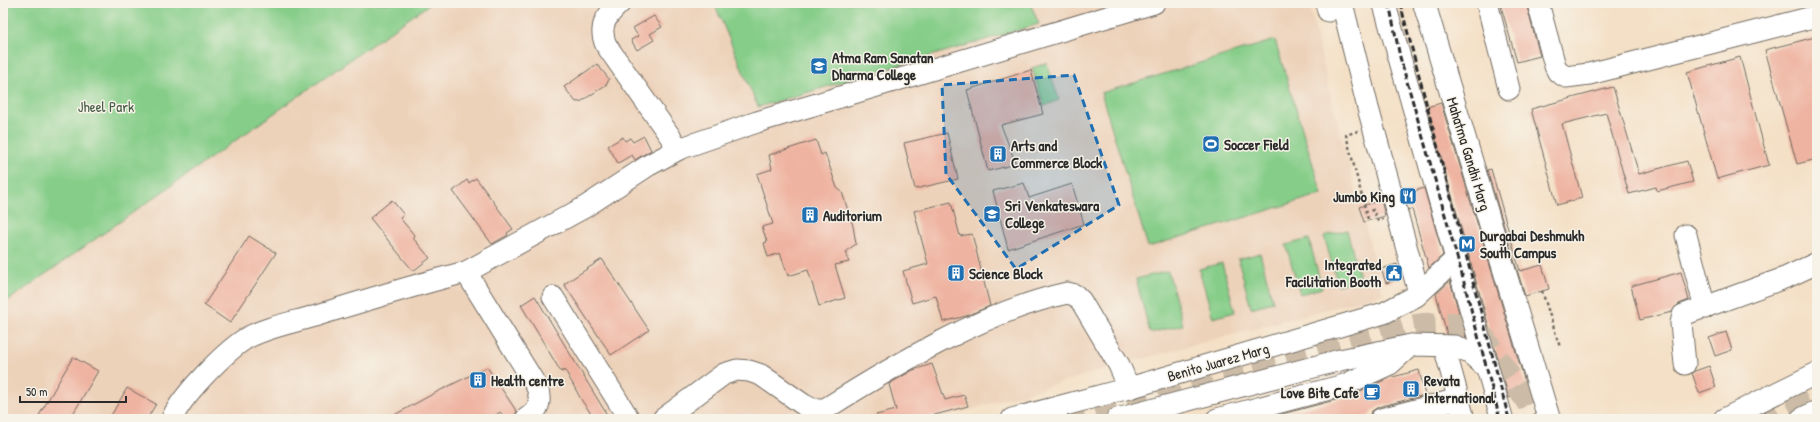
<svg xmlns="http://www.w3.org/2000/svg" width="1820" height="422" viewBox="0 0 1820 422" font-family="'Patrick Hand',sans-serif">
<rect width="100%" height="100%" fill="#f7f3e8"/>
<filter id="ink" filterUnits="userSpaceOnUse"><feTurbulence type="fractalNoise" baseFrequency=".025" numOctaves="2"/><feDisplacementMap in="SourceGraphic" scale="8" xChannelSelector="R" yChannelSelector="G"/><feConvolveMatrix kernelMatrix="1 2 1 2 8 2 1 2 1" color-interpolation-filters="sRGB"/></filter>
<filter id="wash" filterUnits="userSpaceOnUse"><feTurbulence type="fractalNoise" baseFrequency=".012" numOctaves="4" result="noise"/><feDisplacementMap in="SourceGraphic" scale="16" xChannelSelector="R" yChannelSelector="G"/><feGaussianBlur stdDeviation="0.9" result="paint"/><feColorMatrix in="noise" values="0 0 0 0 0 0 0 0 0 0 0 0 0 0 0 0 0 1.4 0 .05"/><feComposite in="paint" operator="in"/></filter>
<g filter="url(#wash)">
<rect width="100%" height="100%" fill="#f4e0c6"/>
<polygon fill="#edd2ba" points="431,3 1309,3 1328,85 1383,294 1119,365 939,419 3,419 3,304"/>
<g fill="#85cd88" stroke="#587c5a">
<polygon points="3,3 431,3 3,304"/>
<polygon points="714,3 1030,3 1039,24 758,107"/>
<polygon points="1275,40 1322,194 1148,247 1101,93"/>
<polygon points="1047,63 1059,100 1044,106 1032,68"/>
<polygon points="1347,230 1360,279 1338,285 1324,236"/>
<polygon points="1309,239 1322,288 1300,294 1286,245"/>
<polygon points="1260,253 1273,302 1251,308 1238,259"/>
<polygon points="1222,263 1235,312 1213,318 1199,269"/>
<polygon points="1168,271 1183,325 1150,333 1136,279"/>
</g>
<g id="blocks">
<g fill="#efb4a1">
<polygon points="1500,3 1526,3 1540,56 1517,62"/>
<polygon points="654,16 662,27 650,34 654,40 637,50 631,40 638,36 633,28"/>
<polygon points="1815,37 1817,43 1817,159 1797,164 1765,50"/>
<polygon points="1740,57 1769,165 1717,179 1687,72"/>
<polygon points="597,64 609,79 607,84 582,101 576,102 564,87"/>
<polygon points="1031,70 1043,114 1001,125 1016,164 988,171 967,90"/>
<polygon points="1613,87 1639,174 1687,161 1693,182 1657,191 1656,187 1629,194 1606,113 1562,124 1582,198 1557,205 1531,109"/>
<polygon points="1441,103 1528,392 1509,398 1427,107"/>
<polygon points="947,133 958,179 915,189 904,143"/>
<polygon points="644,136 651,150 635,160 632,155 618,163 608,146 623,137 625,141 630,138 633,142"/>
<polygon points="816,140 821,155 825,153 837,188 842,192 853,226 856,244 846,251 849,262 835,265 845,298 819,306 808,270 788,276 780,253 768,257 764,243 767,242 762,227 773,224 757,174 772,169 769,155"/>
<polygon points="1491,169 1520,271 1542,265 1549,289 1525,296 1487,170"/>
<polygon points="476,178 513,229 507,233 508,235 492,244 453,191 467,180 469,183"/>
<polygon points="1024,183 1029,198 1072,184 1084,224 1008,249 993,191"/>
<polygon points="1424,188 1443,255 1429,268 1412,209 1408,210 1404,194"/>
<polygon points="392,200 404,215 400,218 415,236 413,238 430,258 413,271 370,218"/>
<polygon points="1381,200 1385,216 1364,222 1359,207"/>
<polygon points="951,202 960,236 972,234 990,306 966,316 943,322 936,296 912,303 903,271 928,264 914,211"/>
<polygon points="249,236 276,253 230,323 204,305"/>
<polygon points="602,259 649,330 611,355 564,284"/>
<polygon points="1397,264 1401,278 1386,283 1381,269"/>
<polygon points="1681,272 1689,300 1679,304 1672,312 1640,320 1631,286"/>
<polygon points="1450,281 1466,338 1456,334 1447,334 1436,294"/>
<polygon points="535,296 606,413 597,419 595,419 582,401 565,370 561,372 521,305"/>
<polygon points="1726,332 1732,350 1715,356 1709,338"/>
<polygon points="73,357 98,371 70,419 37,419"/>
<polygon points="932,364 945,400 964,395 968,406 920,419 876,419 876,415 896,410 889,384 913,370"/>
<polygon points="1709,366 1716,387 1699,393 1692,373 1695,371"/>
<polygon points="487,367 517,412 512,419 506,419 500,412 490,419 387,419 433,394"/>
<polygon points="1419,370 1425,395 1378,407 1372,411 1369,416 1358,419 1263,419 1347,397 1389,378"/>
<polygon points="127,388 156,404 147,419 109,419"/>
</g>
</g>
</g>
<g filter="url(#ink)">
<use href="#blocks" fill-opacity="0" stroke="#716a61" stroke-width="1"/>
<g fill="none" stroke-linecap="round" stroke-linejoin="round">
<g stroke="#ccbca7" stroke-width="22" stroke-dasharray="22 11" stroke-linecap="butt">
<polyline points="1063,419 1273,364 1404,327 1422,324 1455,323 1484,337 1538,419"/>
<polyline points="1757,419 1817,389"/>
</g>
<defs>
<g id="minor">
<path d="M620,3c-14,13 -22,23 -14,42l73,104"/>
<polyline points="1326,3 1328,11"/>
<polyline points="1342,3 1368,108 1419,293"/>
<polyline points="1487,3 1509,89"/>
<polyline points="1538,3 1555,66 1558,72 1566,77 1589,74 1817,16"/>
<polyline points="1686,235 1705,308"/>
<polyline points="553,297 629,419"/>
<polyline points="1444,346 1464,419"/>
<polyline points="1685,364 1681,323 1683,315 1787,277 1817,263"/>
<path d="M172,419c9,-23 52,-66 73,-80 19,-11 45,-16 66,-22 52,-16 103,-32 155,-45"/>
<path d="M526,419c13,-9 16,-17 11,-32l-71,-115 119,-65 64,-42 30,-16 78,-27 397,-119"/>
<path d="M663,419l61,-45 13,-4 12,1 12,4 43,30 8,4h13c70,-44 160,-98 242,-116l8,2 6,6 38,64 10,23"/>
<polyline points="1012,419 1129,388 1384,313 1416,296 1457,258"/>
<polyline points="1117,419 1340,360 1411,345 1455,346 1471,354 1487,368"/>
<polyline points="1217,419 1344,385 1390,364 1411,345"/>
<polyline points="1381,419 1459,399"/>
<polyline points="1724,419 1817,373"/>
<polyline points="1801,419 1817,411"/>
</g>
<g id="major">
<polyline points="1384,3 1502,419"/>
<polyline points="1424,3 1549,419"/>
</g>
</defs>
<use href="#minor" stroke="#716a61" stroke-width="23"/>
<use href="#major" stroke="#716a61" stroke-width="24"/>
<g stroke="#716a61" stroke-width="2.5" stroke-dasharray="3 3" stroke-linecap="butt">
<polyline points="1358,131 1346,135 1366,212"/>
<polyline points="1368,219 1366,212 1373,210 1378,221 1383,219"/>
<polyline points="1542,291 1560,347"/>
</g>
<use href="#minor" stroke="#fff" stroke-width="21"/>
<use href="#major" stroke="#fff" stroke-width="22"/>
<g stroke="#2b2b2b" stroke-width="3" stroke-dasharray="6 3" stroke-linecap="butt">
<polyline points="1389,3 1400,57 1461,271 1500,419"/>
<polyline points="1400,3 1509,419"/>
</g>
</g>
</g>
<path fill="#1f6fb2" fill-opacity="0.2" stroke="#1f6fb2" stroke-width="3" stroke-dasharray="8 5" stroke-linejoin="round" d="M1074,75l45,130 -103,64 -70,-95 -4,-89z"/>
<defs>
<symbol id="university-square" viewBox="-11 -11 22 22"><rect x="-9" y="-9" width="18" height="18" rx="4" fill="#1f6fb2" stroke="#f7f3e8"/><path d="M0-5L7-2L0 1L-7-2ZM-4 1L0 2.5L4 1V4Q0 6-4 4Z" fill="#fff"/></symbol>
<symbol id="stadium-square" viewBox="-11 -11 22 22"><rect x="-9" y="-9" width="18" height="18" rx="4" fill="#1f6fb2" stroke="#f7f3e8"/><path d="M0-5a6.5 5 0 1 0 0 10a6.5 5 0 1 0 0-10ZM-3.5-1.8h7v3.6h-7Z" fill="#fff"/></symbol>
<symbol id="building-square" viewBox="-11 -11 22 22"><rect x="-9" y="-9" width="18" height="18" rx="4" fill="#1f6fb2" stroke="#f7f3e8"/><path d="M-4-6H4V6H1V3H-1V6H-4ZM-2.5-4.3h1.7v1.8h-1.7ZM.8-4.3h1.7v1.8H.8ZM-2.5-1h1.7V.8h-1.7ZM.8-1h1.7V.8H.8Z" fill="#fff"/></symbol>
<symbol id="restaurant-square" viewBox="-11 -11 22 22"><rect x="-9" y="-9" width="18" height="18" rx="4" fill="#1f6fb2" stroke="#f7f3e8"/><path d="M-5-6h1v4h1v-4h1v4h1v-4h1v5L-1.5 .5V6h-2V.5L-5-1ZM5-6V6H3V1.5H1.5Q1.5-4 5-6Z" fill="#fff"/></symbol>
<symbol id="metro-square" viewBox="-11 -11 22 22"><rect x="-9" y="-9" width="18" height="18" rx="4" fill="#1f6fb2" stroke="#f7f3e8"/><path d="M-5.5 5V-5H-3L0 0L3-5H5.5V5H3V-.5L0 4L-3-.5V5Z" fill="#fff"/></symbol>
<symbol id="civic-square" viewBox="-11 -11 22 22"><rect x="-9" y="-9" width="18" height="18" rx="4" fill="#1f6fb2" stroke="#f7f3e8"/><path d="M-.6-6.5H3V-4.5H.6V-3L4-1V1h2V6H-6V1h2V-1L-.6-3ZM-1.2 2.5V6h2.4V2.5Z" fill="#fff"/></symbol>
<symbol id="cafe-square" viewBox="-11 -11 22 22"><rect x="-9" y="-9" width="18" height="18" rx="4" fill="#1f6fb2" stroke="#f7f3e8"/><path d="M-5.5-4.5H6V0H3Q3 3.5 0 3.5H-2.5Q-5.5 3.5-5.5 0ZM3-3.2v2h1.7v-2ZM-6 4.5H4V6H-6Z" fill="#fff"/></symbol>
</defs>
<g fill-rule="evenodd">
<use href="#university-square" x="809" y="56" width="20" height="20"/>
<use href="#stadium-square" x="1201" y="134" width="20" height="20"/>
<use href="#building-square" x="988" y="144" width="20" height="20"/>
<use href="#restaurant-square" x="1398" y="186" width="20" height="20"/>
<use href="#university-square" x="982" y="204" width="20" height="20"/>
<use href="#building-square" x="800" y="205" width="20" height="20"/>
<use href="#metro-square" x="1457" y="234" width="20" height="20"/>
<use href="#building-square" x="946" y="263" width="20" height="20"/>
<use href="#civic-square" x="1384" y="263" width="20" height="20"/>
<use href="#building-square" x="468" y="370" width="20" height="20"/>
<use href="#building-square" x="1401" y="379" width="20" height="20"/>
<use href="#cafe-square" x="1362" y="382" width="20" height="20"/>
</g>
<g text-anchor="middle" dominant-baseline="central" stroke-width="3" stroke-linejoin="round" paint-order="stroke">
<g font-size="15" font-weight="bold" fill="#2b2b2b" stroke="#f7f3e8" text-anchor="start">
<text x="832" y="57">Atma Ram Sanatan<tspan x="832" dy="17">Dharma College</tspan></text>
<text x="1224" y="144">Soccer Field</text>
<text x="1011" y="145">Arts and<tspan x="1011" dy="17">Commerce Block</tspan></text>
<text x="1395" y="196" text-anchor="end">Jumbo King</text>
<text x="1005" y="205">Sri Venkateswara<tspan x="1005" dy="17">College</tspan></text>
<text x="823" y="215">Auditorium</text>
<text x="1480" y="235">Durgabai Deshmukh<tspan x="1480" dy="17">South Campus</tspan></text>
<text x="1381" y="264" text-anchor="end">Integrated<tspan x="1381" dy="17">Facilitation Booth</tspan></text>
<text x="969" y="273">Science Block</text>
<text x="491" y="380">Health centre</text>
<text x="1424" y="380">Revata<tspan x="1424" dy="17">International</tspan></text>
<text x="1359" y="392" text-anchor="end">Love Bite Cafe</text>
</g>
<g font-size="15" fill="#465c47" stroke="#f7f3e8">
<text x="106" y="106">Jheel Park</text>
</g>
<g font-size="15" fill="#2b2b2b" stroke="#f7f3e8">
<text transform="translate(1469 154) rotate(73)">Mahatma Gandhi Marg</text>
<text transform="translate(1218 362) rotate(-16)">Benito Juarez Marg</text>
</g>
</g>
<rect width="1820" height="422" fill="none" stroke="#f7f3e8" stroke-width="16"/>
<path d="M20 396v6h106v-6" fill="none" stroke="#2b2b2b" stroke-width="2"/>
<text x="26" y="396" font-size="12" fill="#2b2b2b" stroke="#f7f3e8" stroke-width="3" paint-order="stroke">50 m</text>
</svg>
